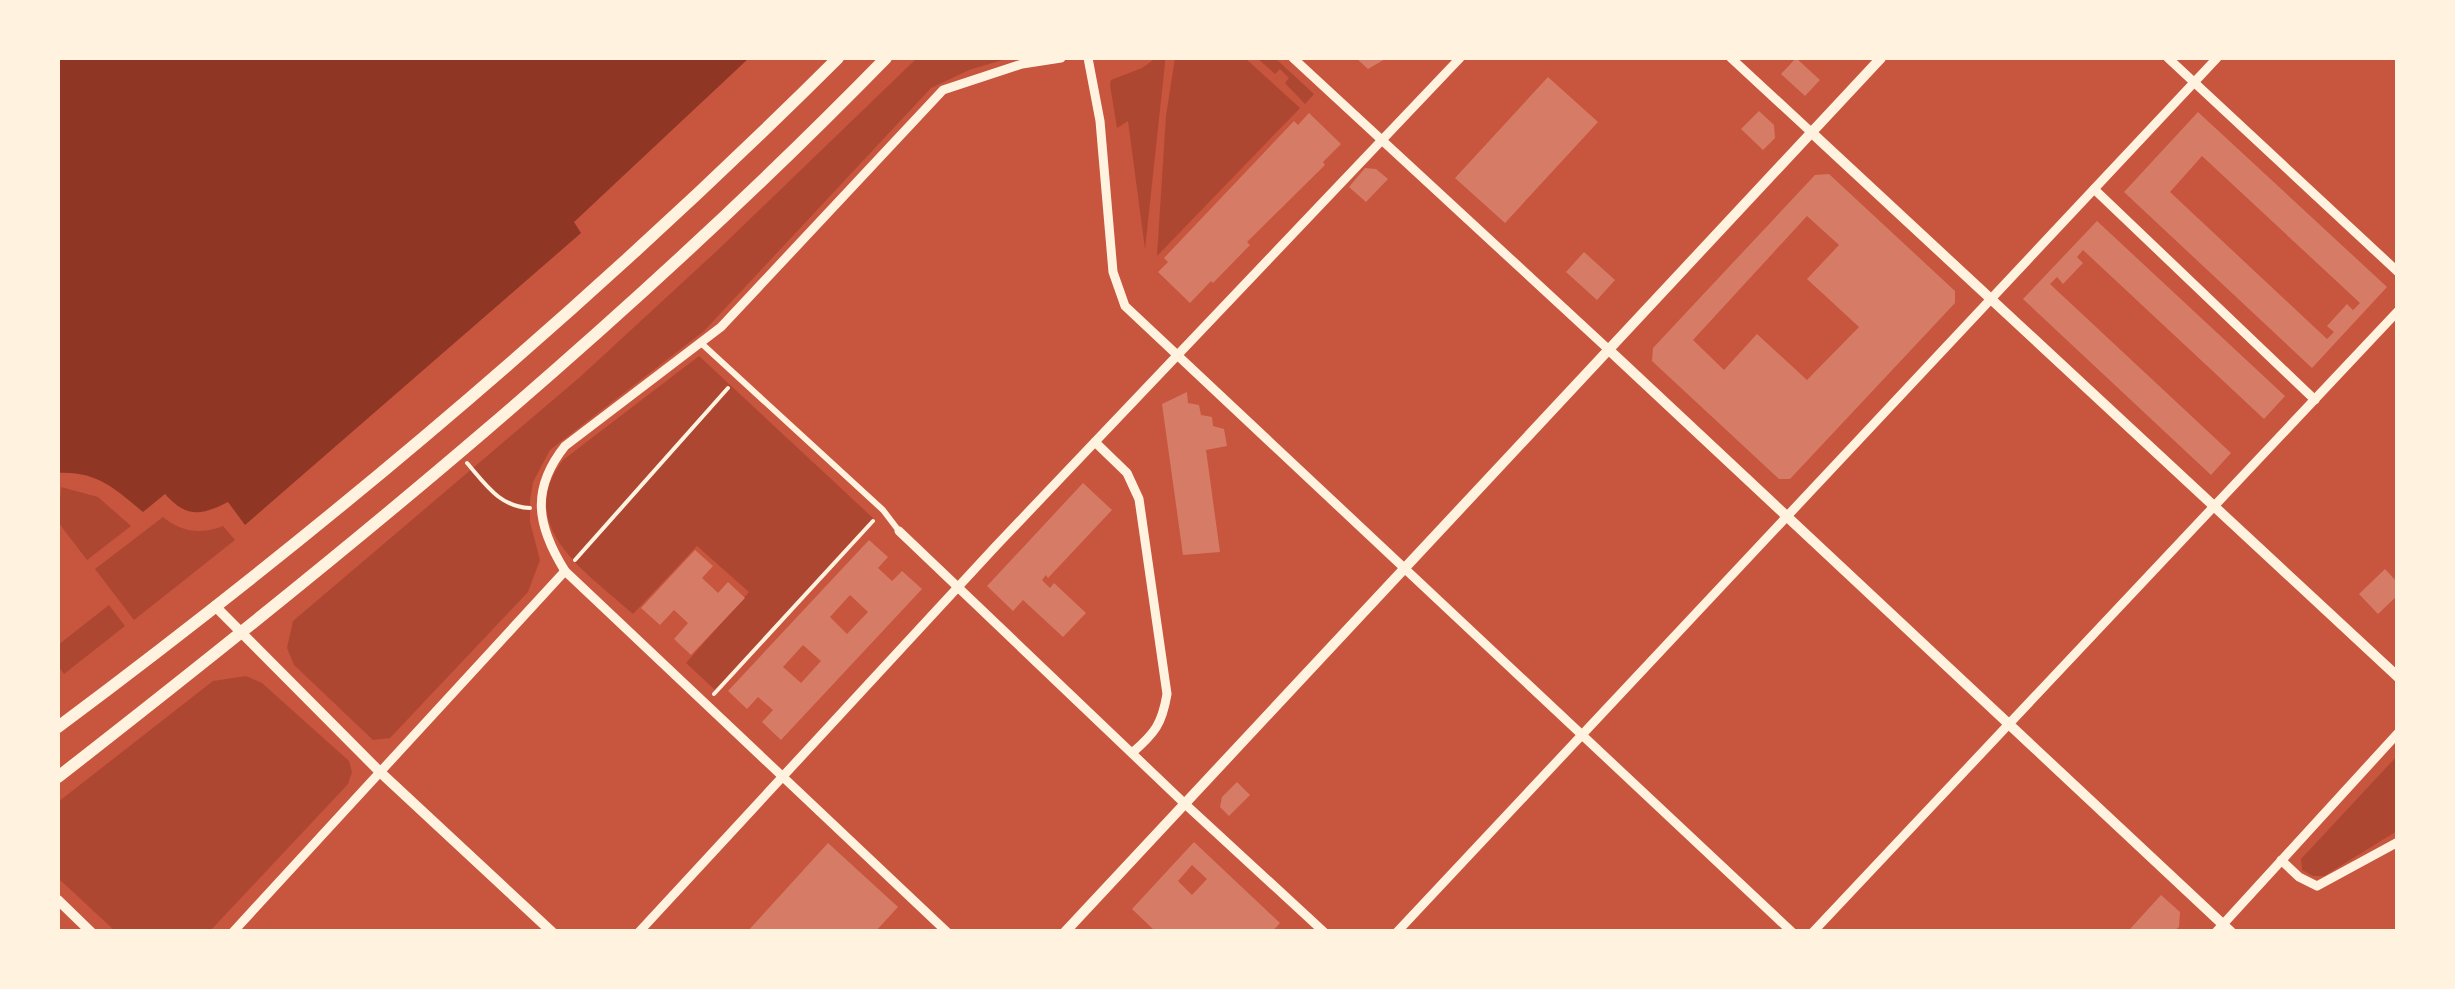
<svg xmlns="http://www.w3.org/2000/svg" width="2455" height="989" viewBox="0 0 2455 989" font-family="'Alegreya Sans',sans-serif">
<rect width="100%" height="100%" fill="#c8553d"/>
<g fill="#ae4732">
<polygon points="917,58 1009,58 969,70 931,88 704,331 550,450 533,482 530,500 530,522 540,560 528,592 390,738 373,740 294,665 287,648 293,621 580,377 721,247"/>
<polygon points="1156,58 1165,58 1165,63 1145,249 1128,121 1117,128 1110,85 1111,80 1142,68"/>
<polygon points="1175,58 1245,58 1300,108 1157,256 1166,116"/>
<polygon points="1257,58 1275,58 1314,94 1305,104 1285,83 1289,78 1280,69 1275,74"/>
<path d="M699,356l174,162 -158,172 -29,-27 63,-71 -52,-46 -64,68c-44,-40 -121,-87 -70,-154z"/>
<polygon points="61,487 98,497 131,526 87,560 58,522"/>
<path d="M163,517c18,15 38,18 60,9l12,14 -101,80 -39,-51z"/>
<polygon points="109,605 125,626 64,674 58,666 58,645"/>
<polygon points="246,676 262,683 349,761 352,772 348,784 210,931 115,931 58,878 58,802 213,681"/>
<polygon points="2397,756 2397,831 2324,876 2313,876 2302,870 2301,859"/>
</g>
<path fill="#8f3625" d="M58,58h691l-175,164 7,11 -336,292 -17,-23c-28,14 -41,16 -63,-8l-22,18c-28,-23 -46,-41 -85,-39z"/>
<g fill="#d67c66" fill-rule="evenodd">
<polygon points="1356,58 1387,58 1368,69"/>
<polygon points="1796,58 1820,80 1805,96 1781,74"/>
<polygon points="1548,77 1598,122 1505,223 1455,178"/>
<polygon points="1759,111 1774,125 1775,138 1763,150 1741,129"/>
<path d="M2198,112l189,175 -75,81 -188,-176zM2202,156l158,147 -7,7 -6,-6 -20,22 7,6 -7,7 -157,-147z"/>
<polygon points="1309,113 1341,144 1323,162 1325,165 1247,242 1250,245 1213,283 1211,281 1190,303 1158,272 1168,262 1164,258 1294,121 1298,125"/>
<polygon points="1365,168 1376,169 1388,179 1366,202 1349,187"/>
<path d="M1829,174l126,117v12l-165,176h-11l-127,-118 1,-13 162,-173zM1807,216l32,29 -32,34 52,48 -52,53 -50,-46 -33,36 -31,-30z"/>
<polygon points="2097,221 2285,396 2264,419 2083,250 2077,257 2083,263 2063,284 2057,277 2050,284 2231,453 2211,475 2023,299"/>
<polygon points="1584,252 1615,280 1597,300 1566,272"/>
<polygon points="1187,392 1188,403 1199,405 1201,415 1212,417 1213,426 1224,429 1227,446 1206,450 1220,552 1183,555 1162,404"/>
<polygon points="1083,483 1112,510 1048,578 1046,575 1042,580 1050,588 1054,583 1086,613 1063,637 1023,600 1013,611 987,586"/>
<path d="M869,540l19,17 -10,11 14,13 10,-10 20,18 -141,151 -19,-18 11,-12 -15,-13 -11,12 -19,-18zM850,595l18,17 -21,22 -17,-17zM803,645l18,16 -20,22 -18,-16z"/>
<polygon points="695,550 713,566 702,578 718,593 728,582 745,598 691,655 674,639 688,623 674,610 660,625 641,608"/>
<polygon points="2385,569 2398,583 2398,595 2378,614 2359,594"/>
<polygon points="1237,782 1250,795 1229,816 1220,807 1222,797"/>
<path d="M1194,842l86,81 -8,9h-116l-24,-23zM1192,865l15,14 -15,16 -14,-14z"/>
<polygon points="828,843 898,907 875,932 747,932"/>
<polygon points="2161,895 2180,912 2179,927 2173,932 2133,932 2130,929"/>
</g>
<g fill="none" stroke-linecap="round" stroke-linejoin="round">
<g stroke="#fff3e0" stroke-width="4">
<path d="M467,463c19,22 33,44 63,45"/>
<polyline points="575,560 728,388"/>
<polyline points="58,688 58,689"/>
<polyline points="714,694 873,521"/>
</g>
<polyline stroke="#fff3e0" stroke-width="6" points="701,343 883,510 899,531"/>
<g stroke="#fff3e0" stroke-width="9">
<polyline points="1088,58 1100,121 1113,272 1125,306 1792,932"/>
<polyline points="1293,58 1608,349"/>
<polyline points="1731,58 1811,132"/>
<polyline points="2168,58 2398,272"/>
<polyline points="2094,189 2315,400"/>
<path d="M1095,442l32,31 12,26 28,195c-5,30 -12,39 -35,59"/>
<polyline points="899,531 1184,803 1324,932"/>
<polyline points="2281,860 2299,877 2317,886 2398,842"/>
<polyline points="233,932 565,571"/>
<polyline points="639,932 995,547 1460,58"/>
<path d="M947,932l-382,-361c-28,-45 -35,-81 0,-125l156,-119 222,-237 79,-26 39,-6"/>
<polyline points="1397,932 2217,58"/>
<polyline points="1813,932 2398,311"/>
<polyline points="2216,932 2398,733"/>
</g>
<g stroke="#fff3e0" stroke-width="10">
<polyline points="1811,132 2398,677"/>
<polyline points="1608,349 2231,932"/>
<polyline points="215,606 380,772 552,932"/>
<polyline points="58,900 91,932"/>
<polyline points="1065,932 1881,58"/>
</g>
<g stroke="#fff3e0" stroke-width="12">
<path d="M58,727c275,-205 537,-427 780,-669"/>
<path d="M58,777c289,-225 572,-457 828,-719"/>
</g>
</g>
<rect width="2455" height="989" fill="none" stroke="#fff3e0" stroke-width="120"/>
</svg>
